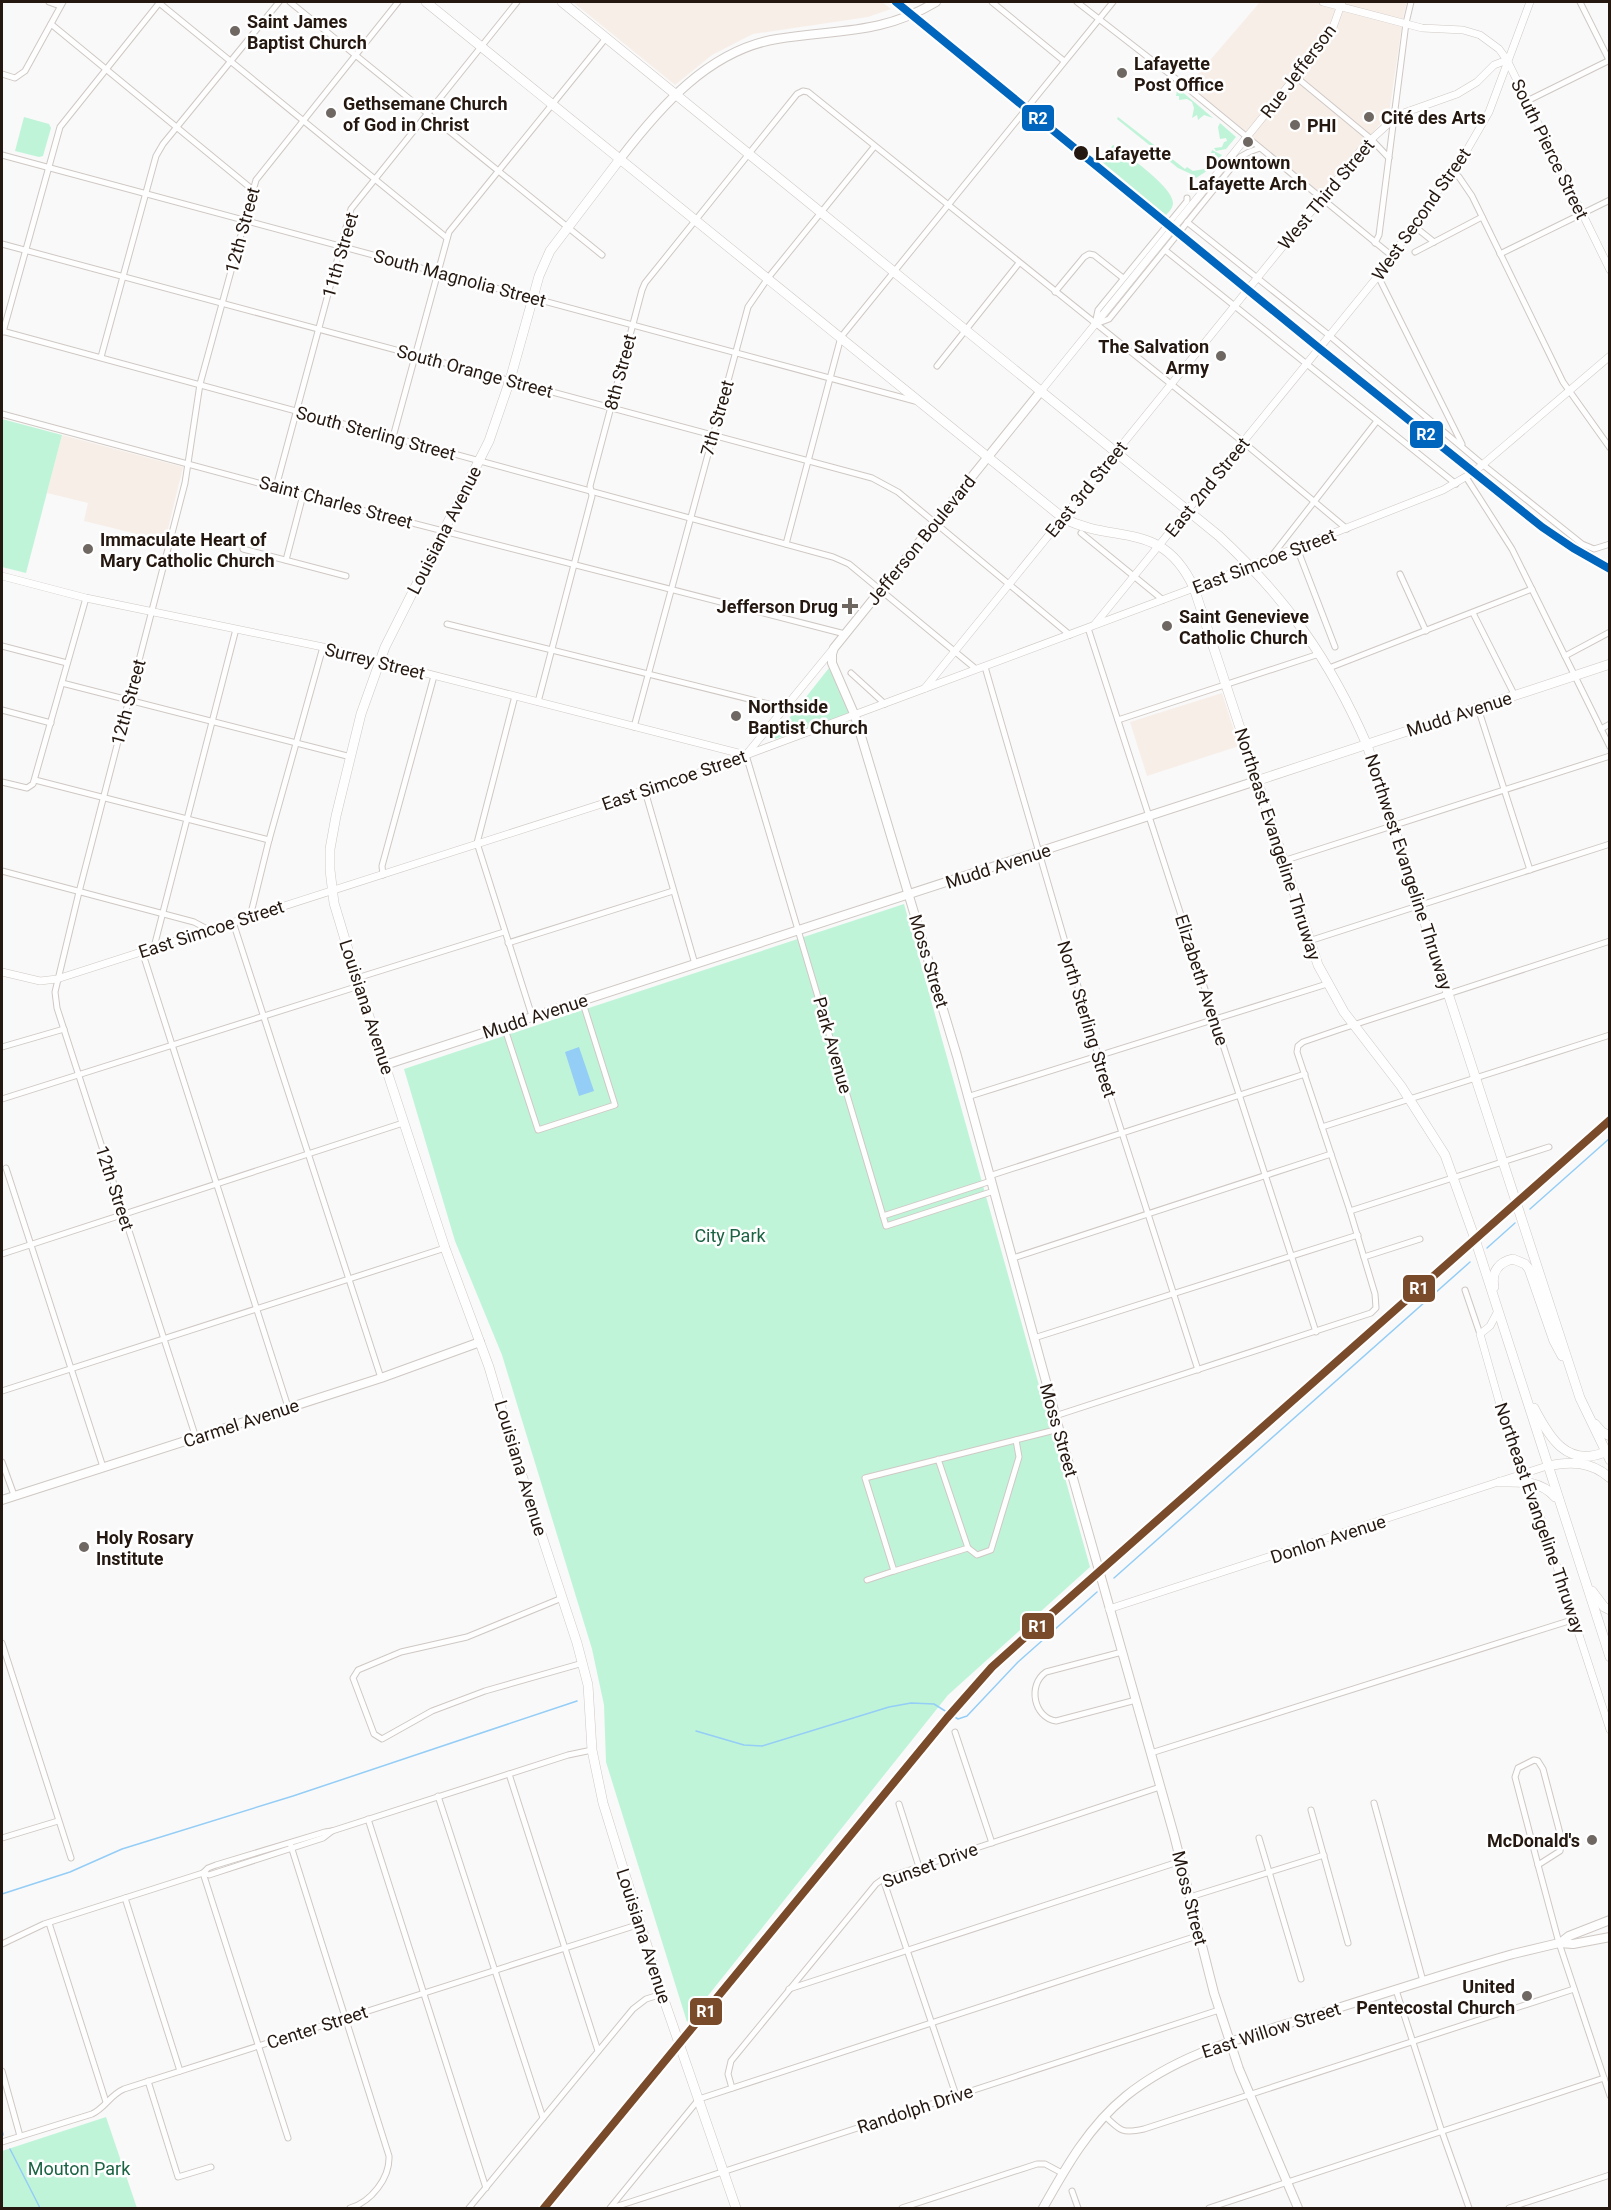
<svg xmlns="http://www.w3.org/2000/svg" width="1611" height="2210" viewBox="0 0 1611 2210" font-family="Roboto,sans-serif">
<rect width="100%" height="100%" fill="#f9f9f9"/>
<g fill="#f7eee8">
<polygon points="573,2 882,2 891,9 868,17 753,34 712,55 675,85"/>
<polygon points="1260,2 1407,2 1403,18 1389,114 1320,192 1187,87"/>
<polygon points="62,435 183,467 165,541 84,521 88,503 47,493"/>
<polygon points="1222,693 1239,746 1147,776 1130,722"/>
</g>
<g fill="#c0f4d9">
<polygon points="1177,90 1180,90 1213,118 1204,115 1198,120 1197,115 1192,118 1194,108 1192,102 1187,99 1179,100 1179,96 1176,96"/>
<polygon points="24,117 49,124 51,128 43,156 39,157 15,151"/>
<polygon points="1118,117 1185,169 1187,167 1193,171 1204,169 1210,158 1215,155 1215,153 1211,153 1212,150 1222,155 1210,169 1196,178 1191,174 1178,168 1117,119"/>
<polygon points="1220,123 1236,137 1226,149 1216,151 1214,148 1222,147 1224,142 1227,141 1226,138 1220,139 1218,127"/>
<path d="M1113,145c14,10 60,42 60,58 0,5 -4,9 -7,12l-65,-54z"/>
<polygon points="2,419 62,435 26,573 2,567"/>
<polygon points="829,668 851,714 772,740"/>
<polygon points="904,904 1090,1567 948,1695 687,2022 606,1762 604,1705 592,1649 502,1355 455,1241 404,1069"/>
<polygon points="106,2117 137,2208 2,2208 2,2151"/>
</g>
<polygon fill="#94cdf6" points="579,1047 594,1091 579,1096 565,1052"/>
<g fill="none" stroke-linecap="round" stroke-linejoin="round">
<g stroke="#94cdf6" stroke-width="1.5">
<polyline points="1530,1209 1610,1138"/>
<polyline points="1487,1248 1515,1223"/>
<polyline points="1114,1578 1470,1262"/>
<polyline points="696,1731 744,1745 762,1746 889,1707 911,1703 934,1704 958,1719 967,1716 1018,1662 1097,1592"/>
<polyline points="2,1894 70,1872 122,1849 293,1796 577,1701"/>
<polyline points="2,2130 3,2135"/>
<polyline points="10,2149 40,2208"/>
</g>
<defs>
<g id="minor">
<polyline points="49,2 60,6"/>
<polyline points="158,2 447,238"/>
<polyline points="290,2 602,255"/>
<polyline points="992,2 1064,61"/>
<polyline points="1077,2 1180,82 1392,256"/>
<polyline points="1580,2 1610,62"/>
<polyline points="51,24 253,190"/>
<polyline points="2,74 15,78 25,71 63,2"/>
<polyline points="1296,77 1371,139 1389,158"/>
<polyline points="1527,101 1610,60"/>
<polyline points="2,155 915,401"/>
<polyline points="1452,171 1459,177 1472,196 1563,382 1610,448"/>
<polyline points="1187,222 1330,336 1482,464 1582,544 1594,549 1610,544"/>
<polyline points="1414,226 1434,242"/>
<polyline points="1375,243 1379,235 1406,23 1411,2"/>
<polyline points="2,244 872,478 898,492 1070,635"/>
<polyline points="1165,250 1456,484"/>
<polyline points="1415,252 1482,217"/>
<polyline points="1500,254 1610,200"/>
<polyline points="1378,276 1462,444"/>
<polyline points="1055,292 1084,257 1089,254 1094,255 1123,278"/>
<polyline points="1095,324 1098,310 1187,201 1187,198"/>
<polyline points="1096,324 1109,319 1240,157 1249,152 1260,148"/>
<polyline points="2,331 833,557 849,564 976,669"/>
<polyline points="3,332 60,127 160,2"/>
<polyline points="101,357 156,156 163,144 279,2"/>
<polyline points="937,366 1019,263"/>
<polyline points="2,414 303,495 845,634"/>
<polyline points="393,437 449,232 606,38"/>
<polyline points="1466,477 1512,549 1610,747"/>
<polyline points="276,487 351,209 517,2"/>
<polyline points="1081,533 1163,600"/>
<polyline points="786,544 841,337 1113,2"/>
<polyline points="1297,548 1335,647"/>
<polyline points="243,549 346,576"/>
<polyline points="1271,557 1377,421"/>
<polyline points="286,560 303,495"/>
<polyline points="1400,574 1426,631"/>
<polyline points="1473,613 1515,696"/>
<polyline points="447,624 785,708"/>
<polyline points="1088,628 1316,1332"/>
<polyline points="2,646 67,663"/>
<polyline points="1565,656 1610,632"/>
<polyline points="985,667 1107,1086 1198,1370"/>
<polyline points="1329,668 1532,589"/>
<polyline points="851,673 885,704"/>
<polyline points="62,683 351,757"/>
<polyline points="515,696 477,843 532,1016"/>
<polyline points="538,702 592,496 590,486 642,290 645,283 797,94 803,91 808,92 1243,442 1347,529"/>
<polyline points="1478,708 1530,870"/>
<polyline points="2,710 51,723"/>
<polyline points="1118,720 1319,654"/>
<polyline points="634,727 748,307 768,278 874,147"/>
<polyline points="1601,729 1610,724"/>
<polyline points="746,755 886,1226 994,1191"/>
<polyline points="35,780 269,840"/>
<polyline points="2,782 27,788 33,784 86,598"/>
<polyline points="645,791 695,964"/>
<polyline points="1283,861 1610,756"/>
<polyline points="2,871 194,922 209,930"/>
<polyline points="383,875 382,866 434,676"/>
<polyline points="250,917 269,840 323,647"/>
<polyline points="233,922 381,1378"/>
<polyline points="1309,941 1610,844"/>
<polyline points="508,943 673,891"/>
<polyline points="154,947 236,629"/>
<polyline points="142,951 288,1407"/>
<polyline points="357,978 504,932"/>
<polyline points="504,1026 538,1130 615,1105 582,1000"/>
<polyline points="2,1047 64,1029"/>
<polyline points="967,1097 1327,984"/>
<polyline points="2,1099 359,986"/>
<polyline points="1322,1127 1610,1035"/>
<polyline points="6,1168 103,1467"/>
<polyline points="989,1176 1305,1074"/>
<polyline points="1350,1211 1549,1147"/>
<polyline points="883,1216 991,1181"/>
<polyline points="2,1254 403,1123"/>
<polyline points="1364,1257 1420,1239"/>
<polyline points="1013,1258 1331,1154"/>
<polyline points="1465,1290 1480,1334"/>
<polyline points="1034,1338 1358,1235"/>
<polyline points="2,1391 445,1248"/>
<polyline points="1055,1416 1371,1313 1376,1308 1375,1294 1350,1211 1297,1052 1298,1046 1303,1042 1341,1029 1610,941"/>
<polyline points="196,1438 57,1008 55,992 79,892 185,483 200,384 256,180 398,2"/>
<polyline points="938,1459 968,1548 894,1571 865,1478 1059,1429"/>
<polyline points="2,1462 14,1495"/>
<polyline points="968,1548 977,1555 991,1550 1019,1457 1016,1440"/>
<polyline points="867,1580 894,1571"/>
<polyline points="562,1598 467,1637 401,1652 358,1670 353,1678 374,1734 382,1739 432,1711 485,1691 583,1663"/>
<polyline points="2,1643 71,1858"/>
<path d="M1122,1652l-76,20c-19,13 -12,46 10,49l80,-21"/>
<polyline points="955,1732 992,1843"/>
<polyline points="1151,1753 1575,1619"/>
<polygon points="1534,1760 1538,1761 1543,1769 1562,1841 1560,1851 1538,1865 1515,1777 1518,1768"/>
<polyline points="509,1774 598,2051"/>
<polyline points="438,1796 543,2118"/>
<polyline points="1374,1803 1423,1981"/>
<polyline points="899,1804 919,1867"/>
<polyline points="1311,1810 1348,1943"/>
<polyline points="368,1819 486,2188"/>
<polyline points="2,1838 58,1821"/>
<polyline points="1259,1838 1301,1979"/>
<path d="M290,1843l99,313c1,22 -18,46 -39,52"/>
<polyline points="1538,1865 1559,1943 1610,2096"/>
<polyline points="203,1873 288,2138"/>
<polyline points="203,1873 209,1875 323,1838 332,1831"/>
<polyline points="883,1879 956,2095"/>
<polyline points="1190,1897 1324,1855"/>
<polyline points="125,1898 180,2071"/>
<polyline points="49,1923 106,2102"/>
<polyline points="2,1944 44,1924 203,1873 208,1868 216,1865 325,1832 332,1831 568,1755 592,1750"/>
<polyline points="789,1989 1181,1861"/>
<polyline points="1396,1990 1442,2132 1469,2208"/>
<polyline points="2,2071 20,2136"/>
<polyline points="148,2081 178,2177 211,2167"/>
<polyline points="732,2088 728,2074 731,2061 876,1884 883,1879 1160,1787"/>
<path d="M1105,2116c15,15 18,18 39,13l430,-140"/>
<path d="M2,2142l90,-28c13,-6 18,-19 32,-25l516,-165"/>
<polyline points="1072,2191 1078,2208"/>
<polyline points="469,2208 633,2009 646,1999 662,1994"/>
<polyline points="610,2208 699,2099 1200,1935"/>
<polyline points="612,2208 1219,2010"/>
<polyline points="902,2208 1037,2164 1045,2164 1062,2173"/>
<polyline points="1209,2208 1604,2078"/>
<polyline points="1509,2208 1610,2175"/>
</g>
<g id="tertiary">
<polyline points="1323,2 1422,28 1463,30 1480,35 1499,49 1507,60 1610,270"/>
<polyline points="1041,391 1331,33 1342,2"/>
<polyline points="2,576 86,598 323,647 746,755 833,649"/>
<polyline points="1095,624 1378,276 1467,150 1489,112 1530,2"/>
<polyline points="925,688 1365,145 1398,115 1457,94 1477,82 1494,65 1507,60"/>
<polyline points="2,972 40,981 57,979 698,773 1194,588 1443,490 1474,472 1610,356"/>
<polyline points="1498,1311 1490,1326 1480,1334 1502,1412 1543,1524 1610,1730"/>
<polyline points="1109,1609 1547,1466"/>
</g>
<g id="secondary">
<path d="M620,159c40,-52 89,-109 157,-120 60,-10 104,-4 159,-37"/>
<polyline points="1041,391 834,648 832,654 832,663 855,716 957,1056 1059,1429 1174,1835 1214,1993 1239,2069 1298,2208"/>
<polyline points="385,1065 1256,781"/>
<polyline points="2,1500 381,1378 480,1342"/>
<polyline points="1560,1943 1569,1936 1610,1920"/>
<path d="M1043,2208c23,-41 46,-82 83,-112 57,-46 128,-61 196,-83 64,-20 127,-41 191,-59l46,-11 14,1 37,-7"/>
</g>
<g id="primary">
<polyline points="620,159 550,251 539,276 510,380 489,441 385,647 361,714 336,816 330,849 330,870 334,903 359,986 445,1248 489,1367 511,1442 577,1643 588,1685 592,1750 603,1803 662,1994 736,2208"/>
<polyline points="1256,781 1610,664"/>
</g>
<g id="trunk">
<path d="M426,2l637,516c52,27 99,1 131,70l124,377 26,47 57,74 44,69 30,84 135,418"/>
<path d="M562,2l657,534c68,63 111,124 148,209l213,653 30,62"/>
<path d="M1494,1287c-3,-15 5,-25 19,-28l12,5 4,5 25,72 8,15"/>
<path d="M1534,1408c15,29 33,60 71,44"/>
<polyline points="1595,1424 1602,1432 1610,1436"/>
<path d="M1547,1466c23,-5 44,-5 63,12"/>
<path d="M1500,1482c21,0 40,-2 55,15"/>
<polyline points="1592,1591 1604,1607 1610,1610"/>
</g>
</defs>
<use href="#minor" stroke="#cfc8c4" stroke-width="7"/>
<use href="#tertiary" stroke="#cfc8c4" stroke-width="8"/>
<use href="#secondary" stroke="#cfc8c4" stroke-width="10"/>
<use href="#primary" stroke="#cfc8c4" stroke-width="10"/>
<use href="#trunk" stroke="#cfc8c4" stroke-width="10"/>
<use href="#minor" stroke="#fefefe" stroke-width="5"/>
<use href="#tertiary" stroke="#fefefe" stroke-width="7"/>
<use href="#secondary" stroke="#fefefe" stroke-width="8"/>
<use href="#primary" stroke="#fefefe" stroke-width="9"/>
<use href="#trunk" stroke="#fefefe" stroke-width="9"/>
<polyline stroke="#cccbcb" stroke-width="1.5" stroke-dasharray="12 6" stroke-linecap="butt" points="544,2208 947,1718 992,1667 1023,1639 1610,1120"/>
<defs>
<polyline id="rail-1" points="544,2208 947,1718 992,1667 1023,1639 1610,1120"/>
<polyline id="rail-2" points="896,2 1319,348 1542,527 1573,548 1610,569"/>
</defs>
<use href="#rail-1" stroke="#fff" stroke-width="12"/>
<use href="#rail-2" stroke="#fff" stroke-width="12"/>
<use href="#rail-1" stroke="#7a4b2a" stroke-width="8"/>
<use href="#rail-2" stroke="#0065bd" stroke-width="8"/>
</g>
<g fill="#6f6762" stroke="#fff" stroke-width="2">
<circle cx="235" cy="31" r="6"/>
<circle cx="1122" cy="73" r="6"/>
<circle cx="331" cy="113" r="6"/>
<circle cx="1369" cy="117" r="6"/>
<circle cx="1295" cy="125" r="6"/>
<circle cx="1248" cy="142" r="6"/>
<circle cx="1221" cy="356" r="6"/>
<circle cx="88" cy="549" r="6"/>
<path d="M847 597h6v6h6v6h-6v6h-6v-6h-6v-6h6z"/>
<circle cx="1167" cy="626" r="6"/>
<circle cx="736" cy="716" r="6"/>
<circle cx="84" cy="1547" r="6"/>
<circle cx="1592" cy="1840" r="6"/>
<circle cx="1527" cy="1996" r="6"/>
</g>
<circle fill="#241810" stroke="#fff" stroke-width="2" cx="1081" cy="153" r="8"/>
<g text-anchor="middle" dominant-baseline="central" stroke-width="5" stroke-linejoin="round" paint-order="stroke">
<g font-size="18" font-weight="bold" fill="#241810" stroke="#fff" text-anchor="start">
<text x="247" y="21">Saint James<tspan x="247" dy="21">Baptist Church</tspan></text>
<text x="1134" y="63">Lafayette<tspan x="1134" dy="21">Post Office</tspan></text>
<text x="343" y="103">Gethsemane Church<tspan x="343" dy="21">of God in Christ</tspan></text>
<text x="1381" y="117">Cité des Arts</text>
<text x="1307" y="125">PHI</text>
<text x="1248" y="162" text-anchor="middle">Downtown<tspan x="1248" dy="21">Lafayette Arch</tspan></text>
<text x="1209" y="346" text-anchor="end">The Salvation<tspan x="1209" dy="21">Army</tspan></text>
<text x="100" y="539">Immaculate Heart of<tspan x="100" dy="21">Mary Catholic Church</tspan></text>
<text x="838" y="606" text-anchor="end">Jefferson Drug</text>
<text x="1179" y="616">Saint Genevieve<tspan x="1179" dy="21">Catholic Church</tspan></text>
<text x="748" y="706">Northside<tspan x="748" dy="21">Baptist Church</tspan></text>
<text x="96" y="1537">Holy Rosary<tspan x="96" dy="21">Institute</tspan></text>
<text x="1580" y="1840" text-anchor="end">McDonald's</text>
<text x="1515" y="1986" text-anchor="end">United<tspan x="1515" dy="21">Pentecostal Church</tspan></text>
</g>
<g font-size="18" fill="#241810" stroke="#fff">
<text transform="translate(1298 71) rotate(-53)">Rue Jefferson</text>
<text transform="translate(1550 149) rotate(64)">South Pierce Street</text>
<text transform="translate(1326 194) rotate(-50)">West Third Street</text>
<text transform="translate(1421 214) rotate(-55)">West Second Street</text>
<text transform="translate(242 230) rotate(-75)">12th Street</text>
<text transform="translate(340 255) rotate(-74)">11th Street</text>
<text transform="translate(460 278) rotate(15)">South Magnolia Street</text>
<text transform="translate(475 371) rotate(15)">South Orange Street</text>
<text transform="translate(620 372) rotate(-75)">8th Street</text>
<text transform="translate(717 418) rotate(-74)">7th Street</text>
<text transform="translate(376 433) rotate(15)">South Sterling Street</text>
<text transform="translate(1207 487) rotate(-51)">East 2nd Street</text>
<text transform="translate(1086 489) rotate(-51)">East 3rd Street</text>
<text transform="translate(336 502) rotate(15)">Saint Charles Street</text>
<text transform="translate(444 530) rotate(-63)">Louisiana Avenue</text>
<text transform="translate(921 540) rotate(-51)">Jefferson Boulevard</text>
<text transform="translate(1264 561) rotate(-21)">East Simcoe Street</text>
<text transform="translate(375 661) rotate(14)">Surrey Street</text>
<text transform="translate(128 702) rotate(-75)">12th Street</text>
<text transform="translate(1459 714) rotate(-18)">Mudd Avenue</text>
<text transform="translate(674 780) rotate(-19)">East Simcoe Street</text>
<text transform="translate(1278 844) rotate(72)">Northeast Evangeline Thruway</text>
<text transform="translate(998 866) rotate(-18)">Mudd Avenue</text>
<text transform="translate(1409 872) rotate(72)">Northwest Evangeline Thruway</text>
<text transform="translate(211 929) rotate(-18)">East Simcoe Street</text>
<text transform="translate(929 961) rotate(73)">Moss Street</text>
<text transform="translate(1202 980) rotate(72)">Elizabeth Avenue</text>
<text transform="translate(367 1007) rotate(72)">Louisiana Avenue</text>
<text transform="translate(535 1016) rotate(-18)">Mudd Avenue</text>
<text transform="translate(1087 1019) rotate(73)">North Sterling Street</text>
<text transform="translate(833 1045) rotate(74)">Park Avenue</text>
<text transform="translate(115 1188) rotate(72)">12th Street</text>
<text transform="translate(241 1423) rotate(-18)">Carmel Avenue</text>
<text transform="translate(1059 1430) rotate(74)">Moss Street</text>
<text transform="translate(521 1468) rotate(73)">Louisiana Avenue</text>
<text transform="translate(1540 1518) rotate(71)">Northeast Evangeline Thruway</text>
<text transform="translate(1328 1539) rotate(-18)">Donlon Avenue</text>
<text transform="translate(930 1865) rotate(-20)">Sunset Drive</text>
<text transform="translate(1190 1898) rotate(76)">Moss Street</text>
<text transform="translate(644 1936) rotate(72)">Louisiana Avenue</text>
<text transform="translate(317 2027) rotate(-18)">Center Street</text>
<text transform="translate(1271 2030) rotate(-18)">East Willow Street</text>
<text transform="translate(915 2109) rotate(-18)">Randolph Drive</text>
</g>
<g font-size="18" font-weight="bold" fill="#241810" stroke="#fff" text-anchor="start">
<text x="1095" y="153">Lafayette</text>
</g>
<g font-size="18" fill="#1b6343" stroke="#fff">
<text x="730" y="1235">City Park</text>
<text x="79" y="2168">Mouton Park</text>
</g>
</g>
<g stroke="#fff" stroke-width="2">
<rect x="1021" y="104" width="34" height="28" rx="6" fill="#0065bd"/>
<rect x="1409" y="420" width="35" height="29" rx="6" fill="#0065bd"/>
<rect x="1402" y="1274" width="34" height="29" rx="6" fill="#7a4b2a"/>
<rect x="1021" y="1612" width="34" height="28" rx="6" fill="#7a4b2a"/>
<rect x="689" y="1997" width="34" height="29" rx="6" fill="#7a4b2a"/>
</g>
<g font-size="16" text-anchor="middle" font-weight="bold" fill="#fff">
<text x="1038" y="124">R2</text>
<text x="1426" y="440">R2</text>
<text x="1419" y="1294">R1</text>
<text x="1038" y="1632">R1</text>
<text x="706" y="2017">R1</text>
</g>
<rect width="1611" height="2210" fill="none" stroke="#241810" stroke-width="6"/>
</svg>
